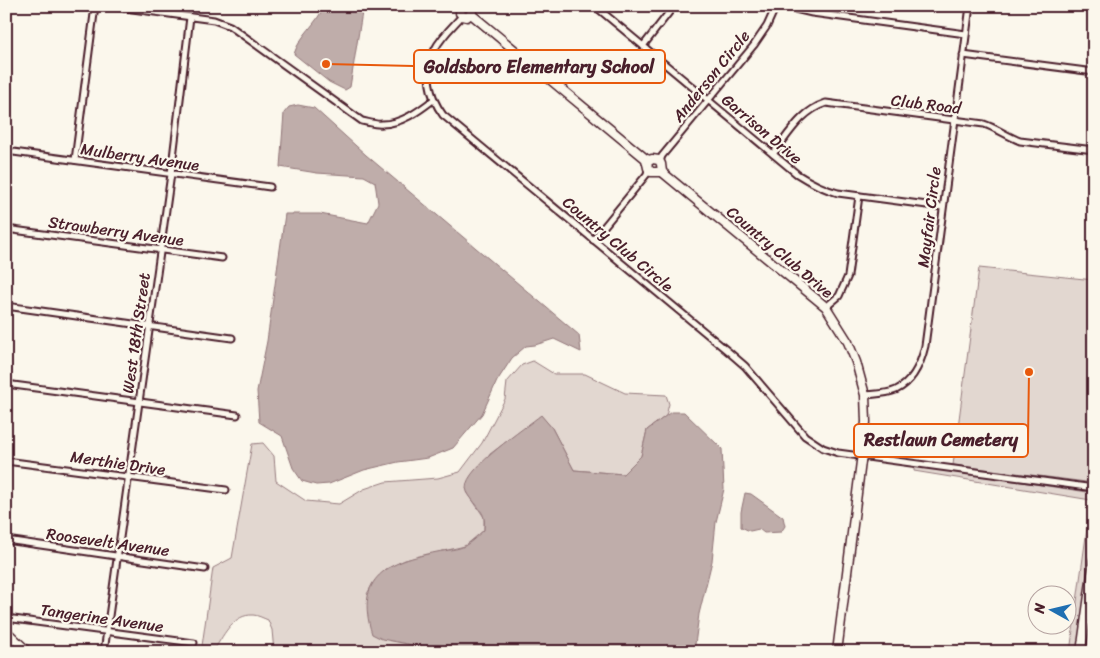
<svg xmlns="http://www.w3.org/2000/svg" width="1100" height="658" viewBox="0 0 1100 658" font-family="Sriracha,sans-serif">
<rect width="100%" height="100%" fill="#fbf7ec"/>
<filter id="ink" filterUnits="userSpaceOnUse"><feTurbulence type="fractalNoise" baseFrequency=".02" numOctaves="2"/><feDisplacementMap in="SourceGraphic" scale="10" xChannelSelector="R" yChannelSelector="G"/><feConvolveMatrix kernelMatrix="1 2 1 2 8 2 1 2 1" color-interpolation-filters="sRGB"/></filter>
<g filter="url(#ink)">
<g fill="#e2d7d0" stroke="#967b7e">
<polygon points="979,268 1094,280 1094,483 953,465"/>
<path d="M533,361l21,13h31l40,19 41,2 3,9 -3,12 -19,14 -6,26 -18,18 -49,-4 -22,-42 -11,-12 -51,38 -23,38 17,25v13l-19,16 -60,14 -19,9 -13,14 -6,11 71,58h-164l-2,-22 -4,-10c-5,-2 -11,-5 -15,-5 -19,-1 -29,19 -37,32l-14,-1 11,-78 19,-10 20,-114 11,-1 11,13 2,25 30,20 33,3 25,-15 21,-7 53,-4 22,-6 22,-29 23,-44 2,-17 15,-17z"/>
<polygon points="914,466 1094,493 1094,532 1077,652 1070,652 1091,500 914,471"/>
<polygon points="1094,571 1094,652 1084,652"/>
</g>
<g fill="#bfadaa" stroke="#907477">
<path d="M324,6h39l-13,81 -5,3 -16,-8 -35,-28c6,-19 23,-30 30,-48z"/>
<polygon points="298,105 314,108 366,155 579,335 581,352 554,339 535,345 526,346 512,358 497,381 482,414 453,448 428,458 398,462 364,470 329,484 316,485 302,481 293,468 282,436 259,422 257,391 267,341 285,214 320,214 368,223 378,203 375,182 364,176 317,173 280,167 284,113 289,107"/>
<path d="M671,412h13l38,37 2,40 -8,33 -4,39 -13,53 -5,38h-256l-6,-3 -50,-10 -10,-5c-18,-58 16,-72 65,-82 9,-2 22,-2 29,-7 7,-4 12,-10 18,-15 0,-4 1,-8 0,-12 -2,-10 -17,-21 -18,-30 -1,-20 59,-60 75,-73l11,13 22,42 49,4 18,-18 6,-26z"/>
<polygon points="745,493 751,494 783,517 785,526 781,532 764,533 759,529 750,531 741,527 741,512"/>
</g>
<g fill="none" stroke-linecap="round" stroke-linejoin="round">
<defs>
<g id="street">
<path d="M110,6l104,14 16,6 132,95c6,1 14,4 20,3 19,0 37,-13 51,-24"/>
<path d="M595,6l202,168c14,9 26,15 41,19l104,14"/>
<polyline points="782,6 812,13 966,34"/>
<path d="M462,16c-9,10 -21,21 -27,33 -11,23 -6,47 8,66l287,238 15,13 60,70 18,12 15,5 256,35"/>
<polyline points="643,46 674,6"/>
<polyline points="963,55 1094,72"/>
<polyline points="6,151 270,187"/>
<path d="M773,154c16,-20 28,-43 53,-51l158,21c12,4 23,12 36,17l74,9"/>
<polyline points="75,160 95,6"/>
<polyline points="660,161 662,156 754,45 767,26 776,6"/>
<polyline points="6,229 222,258"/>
<polyline points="593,240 647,174 648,169"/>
<polyline points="6,306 232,338"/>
<polyline points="826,307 839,296 848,276 859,196"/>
<polyline points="6,384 237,415"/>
<path d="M865,395c10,-1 22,-1 31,-5 17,-8 25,-27 29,-44l45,-340"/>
<polyline points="6,461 226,490"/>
<polyline points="6,540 205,569"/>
<polyline points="6,618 194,643"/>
<polyline points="104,652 171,174 190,17"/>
</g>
<g id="secondary">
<polyline points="461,6 460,13 463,16 467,17 472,13 471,6"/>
<polyline points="471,14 646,159 650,160"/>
<polyline points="646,159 648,168 651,172 662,172"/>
<polyline points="647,163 652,159 659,160 661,164 662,172 826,307 848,342 856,362 865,395 866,422 837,652"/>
<polyline points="6,631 28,652"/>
<polyline points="1081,652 1094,560"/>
</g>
</defs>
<use href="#street" stroke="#4a1f2b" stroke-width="9"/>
<use href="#secondary" stroke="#4a1f2b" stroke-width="11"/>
<use href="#street" stroke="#fbf7ec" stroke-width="5"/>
<use href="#secondary" stroke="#fbf7ec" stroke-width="8"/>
</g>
</g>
<g text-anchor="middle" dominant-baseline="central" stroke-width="4.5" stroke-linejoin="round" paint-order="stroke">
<g font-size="16" fill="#4a1f2b" stroke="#fbf7ec">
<text transform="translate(711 76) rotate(-51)">Anderson Circle</text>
<text transform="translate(926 104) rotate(7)">Club Road</text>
<text transform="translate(762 129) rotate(40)">Garrison Drive</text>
<text transform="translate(140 157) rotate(8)">Mulberry Avenue</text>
<text transform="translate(929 217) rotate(-83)">Mayfair Circle</text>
<text transform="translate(116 231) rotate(8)">Strawberry Avenue</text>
<text transform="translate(618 244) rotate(40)">Country Club Circle</text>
<text transform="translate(780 252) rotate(40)">Country Club Drive</text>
<text transform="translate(136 333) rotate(-82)">West 18th Street</text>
<text transform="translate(118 463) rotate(8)">Merthie Drive</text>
<text transform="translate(108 542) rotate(8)">Roosevelt Avenue</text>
<text transform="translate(102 618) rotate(8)">Tangerine Avenue</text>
</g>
</g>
<path fill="none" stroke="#e8590c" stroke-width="2" d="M326 64L414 66M1029 372L1028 440"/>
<g fill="#e8590c" stroke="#fbf7ec" stroke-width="2">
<circle cx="326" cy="64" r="5"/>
<circle cx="1029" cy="372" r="5"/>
</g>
<g fill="#fbf7ec" stroke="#e8590c" stroke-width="2">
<rect x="414" y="50" width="251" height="33" rx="5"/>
<rect x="854" y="424" width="174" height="33" rx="5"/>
</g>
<g font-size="18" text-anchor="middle" font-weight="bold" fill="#4a1f2b">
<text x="539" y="73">Goldsboro Elementary School</text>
<text x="941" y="446">Restlawn Cemetery</text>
</g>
<rect width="1100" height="658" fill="none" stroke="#fbf7ec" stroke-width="25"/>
<rect x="12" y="12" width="1075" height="633" fill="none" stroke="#4a1f2b" stroke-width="2" filter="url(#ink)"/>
<g transform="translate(1052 610) rotate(278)"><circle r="24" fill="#fbf7ec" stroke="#b4a19f"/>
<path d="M0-4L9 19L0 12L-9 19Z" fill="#1f6fb2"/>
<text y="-8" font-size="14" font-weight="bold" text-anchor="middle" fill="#4a1f2b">N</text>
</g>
</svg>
